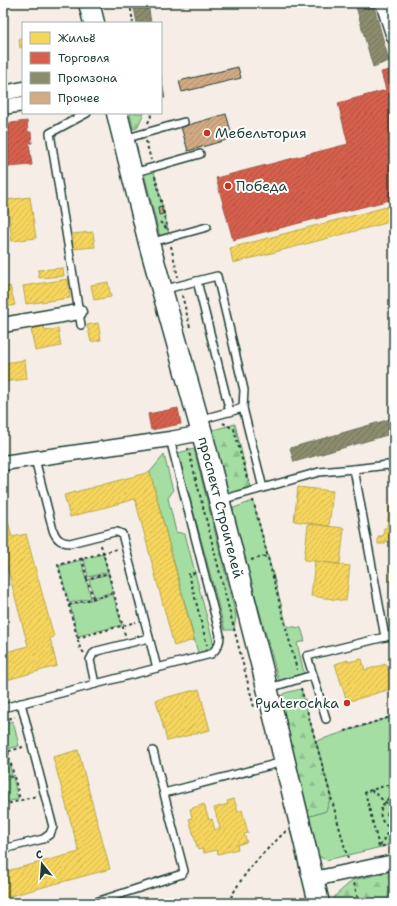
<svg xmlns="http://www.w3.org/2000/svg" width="397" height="906" viewBox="0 0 397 906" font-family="'Shantell Sans',sans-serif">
<defs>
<pattern id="forest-firs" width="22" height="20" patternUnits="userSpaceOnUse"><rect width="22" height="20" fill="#a5dea3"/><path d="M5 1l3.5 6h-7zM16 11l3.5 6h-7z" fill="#8ebf8d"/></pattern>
<pattern id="homes-hatch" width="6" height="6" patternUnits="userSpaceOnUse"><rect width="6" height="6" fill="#f6d55c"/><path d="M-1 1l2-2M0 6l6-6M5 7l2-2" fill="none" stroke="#d2b851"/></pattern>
<pattern id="shops-hatch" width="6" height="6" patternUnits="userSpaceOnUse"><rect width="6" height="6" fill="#d6604d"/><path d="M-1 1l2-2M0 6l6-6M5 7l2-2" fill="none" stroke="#ad5041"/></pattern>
<pattern id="industry-hatch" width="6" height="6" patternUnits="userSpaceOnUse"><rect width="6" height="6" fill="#8c8c6e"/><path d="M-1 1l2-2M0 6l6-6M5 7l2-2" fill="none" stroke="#72745b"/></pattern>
<pattern id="building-hatch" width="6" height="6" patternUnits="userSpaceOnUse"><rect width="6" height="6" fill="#d2ab84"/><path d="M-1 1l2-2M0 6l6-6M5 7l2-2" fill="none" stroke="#aa8c6d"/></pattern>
</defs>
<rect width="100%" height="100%" fill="#f6eee6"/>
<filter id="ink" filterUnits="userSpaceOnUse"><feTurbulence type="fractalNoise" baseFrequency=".025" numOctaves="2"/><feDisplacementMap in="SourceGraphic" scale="8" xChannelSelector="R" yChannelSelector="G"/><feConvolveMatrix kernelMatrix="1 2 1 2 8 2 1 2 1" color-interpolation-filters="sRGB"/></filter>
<g filter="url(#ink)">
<g fill="#a5dea3" stroke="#628e6c">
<polygon points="153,167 170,238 161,240 143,170"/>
<polygon points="194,449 236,616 234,630 225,630 178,453"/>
<polygon points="164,455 173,491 168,498 176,532 185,534 214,645 204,651 198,653 150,472"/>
<polygon points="253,501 287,626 301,628 305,641 297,643 305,677 280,685 231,509"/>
<polygon points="103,554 108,572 88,577 84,559"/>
<polygon points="81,560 91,598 69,603 59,566"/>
<polygon points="108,574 113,592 94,597 89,579"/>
<polygon points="113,594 122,625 78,636 70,605"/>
<polygon points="394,716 394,844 327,860 317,856 307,817 326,811 331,796 316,741"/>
<polygon points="13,721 19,746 3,750 3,724"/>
<polygon points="7,753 12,775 3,777 3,754"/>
<polygon points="13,777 18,799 3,803 3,780"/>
</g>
<g fill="url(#forest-firs)" stroke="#628e6c">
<polygon points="130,113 144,113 137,128 133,129"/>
<polygon points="235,424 251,491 227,498 209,431"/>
<polygon points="301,689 331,796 326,811 307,817 277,699 285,693"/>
<polygon points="394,871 394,903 331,903 336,895 353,880"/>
</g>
<g fill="url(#homes-hatch)" stroke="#b6a750">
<polygon points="23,38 23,47 20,48 19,39"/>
<polygon points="30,197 36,238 12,241 7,200"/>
<polygon points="394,205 394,221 233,263 230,248"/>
<polygon points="93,232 95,247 73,249 72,234"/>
<polygon points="63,268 64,276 39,278 38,270"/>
<polygon points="68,279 70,298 26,304 23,286"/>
<polygon points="108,282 111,297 94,300 91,285"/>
<polygon points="3,285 4,288 10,286 15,305 3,308"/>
<polygon points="98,323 101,340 91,342 87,325"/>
<polygon points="44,326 45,331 58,329 61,346 35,351 31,329"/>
<polygon points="25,360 27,379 3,382 3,363"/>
<polygon points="3,407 6,407 8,427 3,427"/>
<polygon points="150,472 194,640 174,646 135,499 70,517 64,495"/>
<polygon points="298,487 333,491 329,526 294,521"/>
<polygon points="3,502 12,537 26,534 54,637 50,638 57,666 3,681 3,653 28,646 3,551"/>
<polygon points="389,506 394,506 394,542 385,541 385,544 378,544 378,536 383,536 384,528 387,528"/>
<polygon points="308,524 344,528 340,564 304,560"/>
<polygon points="315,561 350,566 346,601 311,596"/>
<polygon points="391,565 394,566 394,581 390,581"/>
<polygon points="362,659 365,670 386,664 388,670 394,668 394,695 393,695 391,689 347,702 335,664 348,660 348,662"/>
<polygon points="199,689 210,730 167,741 156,700"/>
<polygon points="78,750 110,869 3,898 3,872 79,852 53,757"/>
<polygon points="234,799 238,812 242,810 248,833 244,834 247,842 237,845 238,849 218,854 217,850 204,853 203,849 198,850 189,819 192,818 190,809 204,804 209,820 212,819 215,830 220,828 214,808 228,804 227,801"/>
</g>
<g fill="url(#shops-hatch)" stroke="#9f5646">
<polygon points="394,69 394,199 233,240 216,178 348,144 338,103 386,90 381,72"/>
<polygon points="27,121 28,132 31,132 32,143 29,143 32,165 8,167 4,124"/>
<polygon points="178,408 181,424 151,430 148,414"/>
</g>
<g fill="url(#industry-hatch)" stroke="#6b745d">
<polygon points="133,3 148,3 151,23 137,23"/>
<polygon points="355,3 373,3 389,61 373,67"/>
<polygon points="161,77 165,98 161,98"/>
<polygon points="394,418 394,433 294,462 290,448"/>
</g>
<g fill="url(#building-hatch)" stroke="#1f3d34">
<polygon points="238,67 241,78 182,92 179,81"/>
<polygon points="226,114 233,138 188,151 181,127"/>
<polygon points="161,206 163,214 159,215 158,207"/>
</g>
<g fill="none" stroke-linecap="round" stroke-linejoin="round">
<defs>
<g id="lane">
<polyline points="124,139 184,122"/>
<polyline points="133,173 200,154"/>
<polyline points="149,243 207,227"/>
<polyline points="197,281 217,276 244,390 243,408"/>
<polyline points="162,290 197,281 230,412"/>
<polyline points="81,325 50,133 87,113"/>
<polyline points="199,420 243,408 263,488"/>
<path d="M35,459l18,71c3,9 8,13 17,13l44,-11h3l5,2 35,134 54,-14c7,-6 9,-11 9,-19l-50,-196"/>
<polyline points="354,469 388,465 394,470"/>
<polyline points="221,500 319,472 354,469 385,637 307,656 313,675 269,688"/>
<polyline points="385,637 394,635"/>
<polyline points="313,675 326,719"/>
<polyline points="95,684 90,660 93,654 97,651 149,638"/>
<polyline points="3,708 157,668"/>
<polyline points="164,793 283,762"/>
<polyline points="3,849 43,839 50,834 53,827 21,703"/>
<polyline points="93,903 182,874 184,871 153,751"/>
</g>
<g id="street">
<polyline points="383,3 394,37"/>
<polyline points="3,93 23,89"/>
<polyline points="3,107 23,104"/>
<polyline points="3,325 79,312"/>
<polyline points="3,463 170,439 202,433"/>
<polyline points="314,879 394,862"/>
</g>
<g id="secondary">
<polyline points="89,3 94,23"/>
<path id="s1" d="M117,113l32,130 53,190 60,234 57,236"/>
</g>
</defs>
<use href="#lane" stroke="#1f3d34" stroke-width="10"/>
<use href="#street" stroke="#1f3d34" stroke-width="17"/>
<use href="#secondary" stroke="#1f3d34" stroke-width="23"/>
<g stroke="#1f3d34" stroke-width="2" stroke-dasharray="3 3" stroke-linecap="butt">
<polyline points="130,3 133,23"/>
<polyline points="148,123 151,116 150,113"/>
<polyline points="146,141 151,160"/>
<polyline points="155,176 168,230"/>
<polyline points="160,222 167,229"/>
<polyline points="171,246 178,277"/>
<polyline points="182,295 190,327"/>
<polyline points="223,423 234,429 248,482"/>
<polyline points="188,448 254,707"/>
<polyline points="253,500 297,670"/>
<polyline points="101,545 125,635"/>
<polyline points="82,558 87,579"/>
<polyline points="251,560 267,556"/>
<polyline points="195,573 189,574 207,645"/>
<polyline points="93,598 87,579 109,573"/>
<polyline points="69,605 114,593"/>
<polyline points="77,638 136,622"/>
<polyline points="84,653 80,648 58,565 117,549"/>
<polyline points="301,688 348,859"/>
<polyline points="3,720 15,717"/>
<polyline points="345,731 394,716"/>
<polyline points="8,752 14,776"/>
<polyline points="3,753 23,747"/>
<polyline points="3,778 14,776 20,800"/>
<polyline points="394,783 365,792 379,847 394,844"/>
<polyline points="391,784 394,795"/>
<polyline points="371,790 390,806"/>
<path d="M394,796c-17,6 -19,28 0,33"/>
<path d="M394,803c-9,5 -9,15 0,21"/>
<polyline points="3,805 37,796"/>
<polyline points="380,846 390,828"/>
<polyline points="354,883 359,903"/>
<path d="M228,903c16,-32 32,-47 58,-72"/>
</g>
<use href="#lane" stroke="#fff" stroke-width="7"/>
<use href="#street" stroke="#fff" stroke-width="14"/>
<use href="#secondary" stroke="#fff" stroke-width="20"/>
</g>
</g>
<g fill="#c8321e" stroke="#fff" stroke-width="1.5">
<circle cx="207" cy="133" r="4"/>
<circle cx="228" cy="186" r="4"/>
<circle cx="347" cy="703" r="4"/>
</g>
<g text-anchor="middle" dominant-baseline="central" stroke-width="4" stroke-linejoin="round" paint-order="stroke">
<g font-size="14" fill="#1f3d34" stroke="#fff" text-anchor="start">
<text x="215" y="133">Мебельтория</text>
<text x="236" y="186">Победа</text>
<text x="339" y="703" text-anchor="end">Pyaterochka</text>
</g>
<g font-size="14" fill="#1f3d34" stroke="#fff">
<text stroke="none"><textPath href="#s1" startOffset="408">проспект Строителей</textPath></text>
</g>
</g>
<rect width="397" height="906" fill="none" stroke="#fff" stroke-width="16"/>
<rect x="8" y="8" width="381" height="890" fill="none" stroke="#1f3d34" stroke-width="1.5" filter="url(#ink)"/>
<rect x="22" y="22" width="140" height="92" fill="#ffffff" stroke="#a5b1ae"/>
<rect x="30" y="32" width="20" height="12" fill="#f6d55c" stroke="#a5b1ae"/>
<text x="58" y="42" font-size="12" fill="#1f3d34">Жильё</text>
<rect x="30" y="52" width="20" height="12" fill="#d6604d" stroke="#a5b1ae"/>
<text x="58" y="62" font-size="12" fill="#1f3d34">Торговля</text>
<rect x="30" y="72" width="20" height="12" fill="#8c8c6e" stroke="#a5b1ae"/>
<text x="58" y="82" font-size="12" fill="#1f3d34">Промзона</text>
<rect x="30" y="92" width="20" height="12" fill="#d2ab84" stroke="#a5b1ae"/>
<text x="58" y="102" font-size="12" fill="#1f3d34">Прочее</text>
<g transform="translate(42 864) rotate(343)" stroke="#ffffff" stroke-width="3" paint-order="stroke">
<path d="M0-3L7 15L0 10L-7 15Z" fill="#1f3d34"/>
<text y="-6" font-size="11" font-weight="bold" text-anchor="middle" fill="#1f3d34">С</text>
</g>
</svg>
